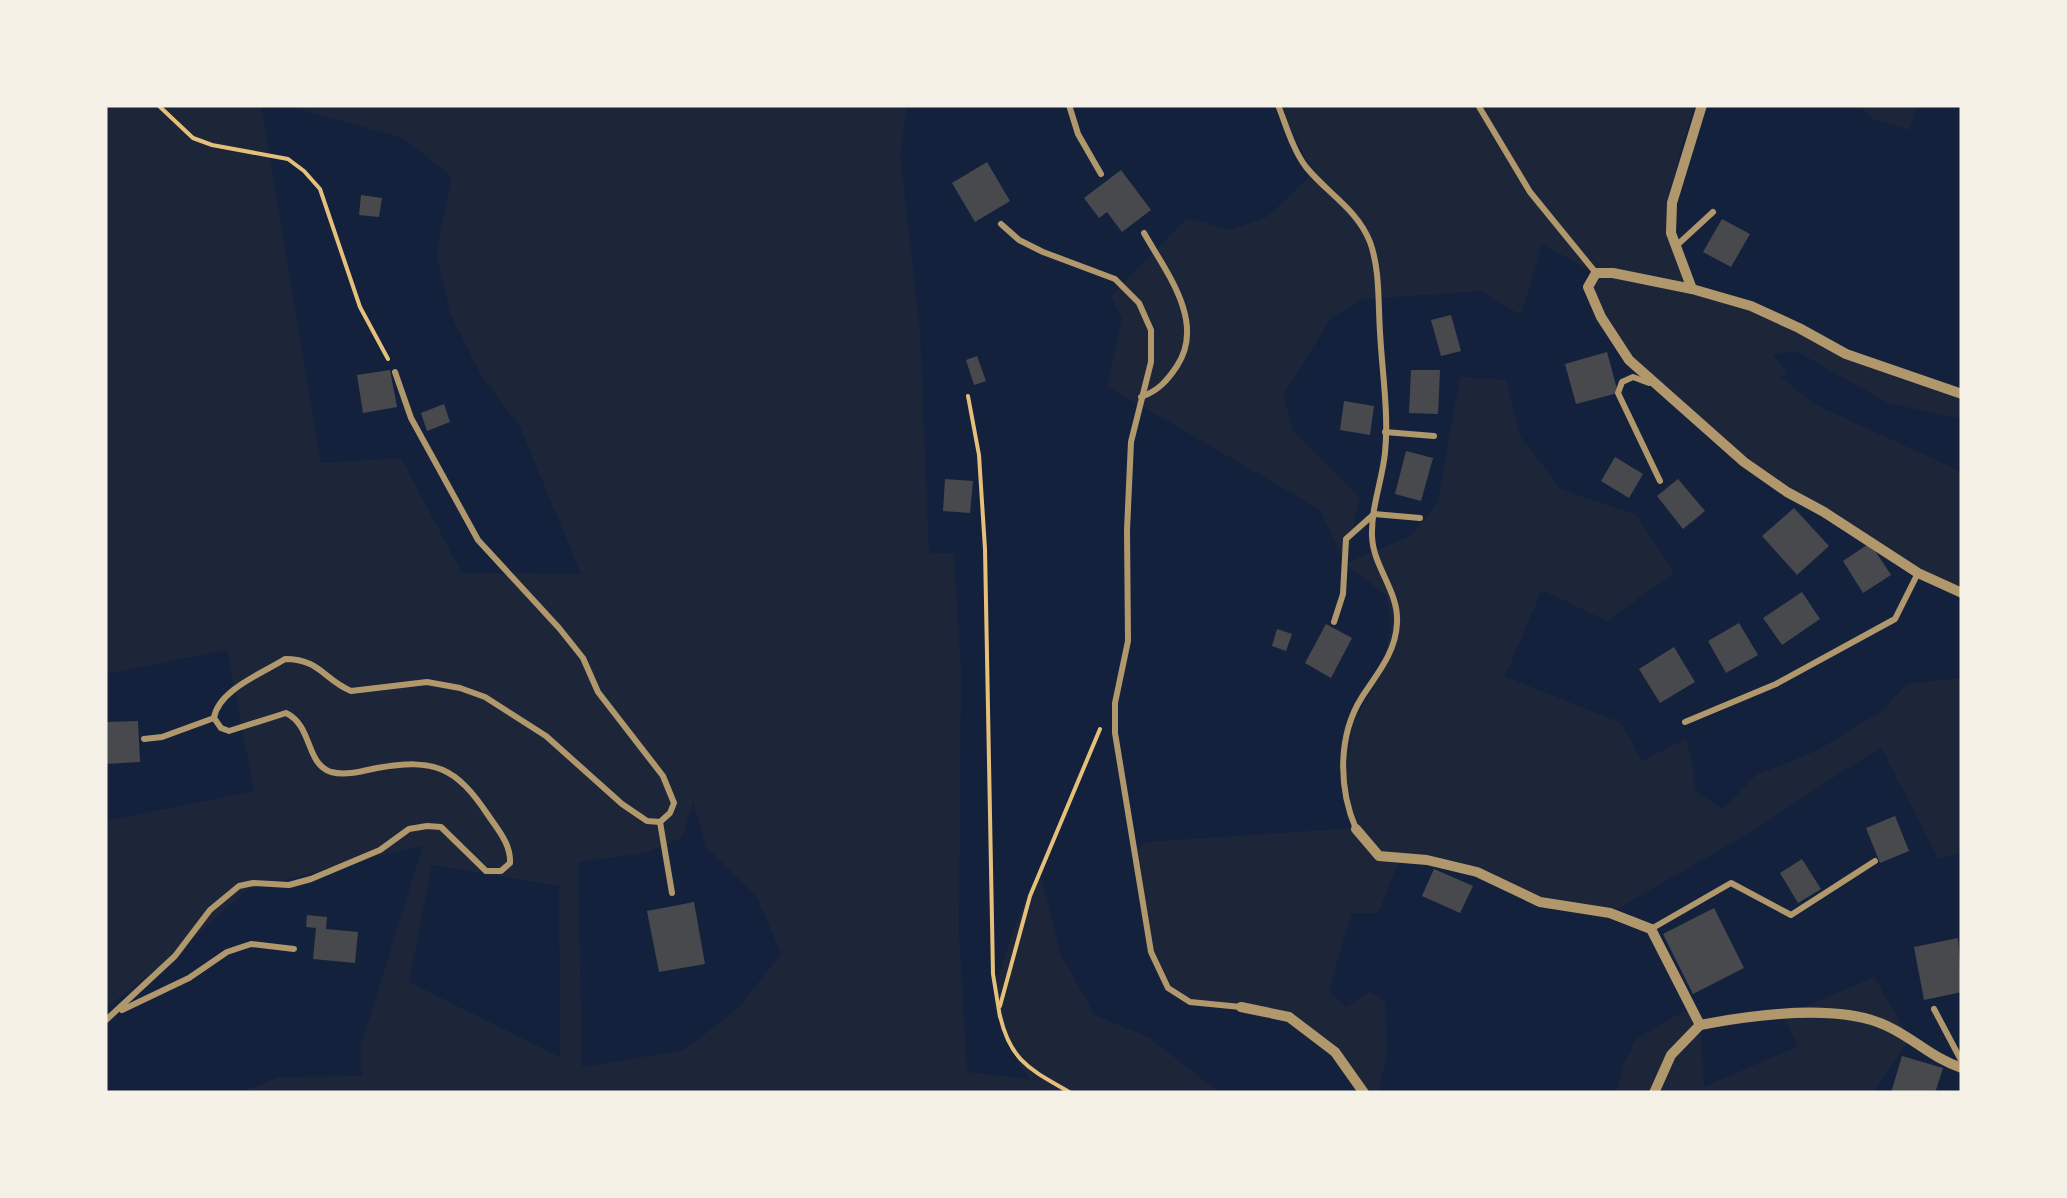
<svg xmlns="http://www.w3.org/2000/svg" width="2067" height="1198" viewBox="0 0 2067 1198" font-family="Lato,sans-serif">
<rect width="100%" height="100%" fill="#14213d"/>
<g fill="#1d2539" fill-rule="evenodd">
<path d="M105,105h156l60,358 80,-5 61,115 119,1 -61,-147 -39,-52 -30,-60 -15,-61 16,-77 -49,-39 -118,-33h622l-7,50 20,176 9,223 25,-1 7,119 -2,263 8,137 62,7c-14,-23 -28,-46 -34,-72 -5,-25 32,-111 44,-136l22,84 34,60 55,23 70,55h-981l41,-16 82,-1 -1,-30 62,-201 -175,44 -69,62 -74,58v-188l149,-30 -27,-141 -122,24zM693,802l14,46 50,49 24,57 -43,54 -54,42 -102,17 -4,-205 66,-9 38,-15zM432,865l127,21 1,171 -151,-75z"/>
<path d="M1279,105h416c-23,70 -37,114 -3,184l59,17 95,48 116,40v25l-74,-16 -92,-52 -23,3 15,21 -8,1 36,29 146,67v121l-175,-101 -158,-132 -41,-73 7,-14 -53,-29 -21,71 -40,-24 -117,8 -32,18 -49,78 10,36 66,66 -12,66 65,-28 26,-33 22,-125 46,3 14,56 41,53 75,26 38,58 -67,48 -65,-31 -37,86 116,47 21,38 44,-22 8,31v20l29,19 33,-34 60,-24 36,-22 30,-18 25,-27 55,-6v176l-24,4 -57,-111 -147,95 -124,71 -70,-11 -63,-30 -77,-13 -22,54h-27l-22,78 17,16 24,-15 15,10 2,52 -9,39h-14c-20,-28 -42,-61 -75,-76 -32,-14 -101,1 -123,-33 -24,-37 -24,-91 -31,-133l11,-9 209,-14 -9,-53 7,-51 27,-48 11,-48 -4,-32 -41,-32 -27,-55 -212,-123 15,-66 -11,-24 76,-78 44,12 36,-13 46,-44z"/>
<polygon points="1859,105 1918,105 1909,130 1873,119"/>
<polygon points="1874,977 1910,1039 1872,1093 1616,1093 1623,1066 1636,1039 1691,1007 1700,1025 1704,1087 1798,1046 1783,1016"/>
</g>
<g fill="#48494c">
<polygon points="987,162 1010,201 975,222 952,183"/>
<polygon points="1121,170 1151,210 1122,232 1107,212 1099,218 1084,198"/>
<polygon points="361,195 382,198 379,217 359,215"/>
<polygon points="1722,219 1750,234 1731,267 1703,252"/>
<polygon points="1451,315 1461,351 1441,356 1431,320"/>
<polygon points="1607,352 1618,393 1576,404 1565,364"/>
<polygon points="977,356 986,381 974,385 966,360"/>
<polygon points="390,370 397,407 363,413 357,375"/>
<polygon points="1411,370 1440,370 1438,414 1409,413"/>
<polygon points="1344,401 1374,406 1370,435 1340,430"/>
<polygon points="444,404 450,422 427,431 421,413"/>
<polygon points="1406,451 1433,458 1421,501 1395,494"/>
<polygon points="1615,457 1643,474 1629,498 1601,481"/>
<polygon points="945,479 973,481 970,513 943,511"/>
<polygon points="1678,479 1705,511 1683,529 1657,496"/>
<polygon points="1794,508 1829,546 1797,575 1762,536"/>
<polygon points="1870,543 1891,575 1863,593 1843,561"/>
<polygon points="1802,592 1820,619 1782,645 1763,618"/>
<polygon points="1739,623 1758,655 1726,673 1708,641"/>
<polygon points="1326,624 1352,638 1331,678 1305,663"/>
<polygon points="1277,629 1292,634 1286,651 1272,646"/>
<polygon points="1674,647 1695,682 1660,703 1639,669"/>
<polygon points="138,721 140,762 105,764 105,722"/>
<polygon points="1895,816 1909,851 1880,863 1866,828"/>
<polygon points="1802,859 1821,889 1798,903 1780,873"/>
<polygon points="1434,869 1473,886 1460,913 1422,896"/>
<polygon points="694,902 705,964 659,972 647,911"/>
<polygon points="1714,908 1744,968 1693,994 1663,934"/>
<polygon points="307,915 327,917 326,929 358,932 355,963 313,959 316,928 306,927"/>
<polygon points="1958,938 1962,992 1924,1000 1914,947"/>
<polygon points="1902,1056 1943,1068 1935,1093 1891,1093"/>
</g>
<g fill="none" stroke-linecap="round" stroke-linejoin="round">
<g stroke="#e5c07b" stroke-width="4">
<polyline points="158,105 193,138 212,145 288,159 304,171 320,189 360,307 388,359"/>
<polyline points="968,396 979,455 985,549 993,974 1000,1017"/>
<polyline points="1000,1006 1030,896 1100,729"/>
<path d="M1000,1016c11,47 32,54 71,77"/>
</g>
<g stroke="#b1986c" stroke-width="6">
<polyline points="1069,105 1078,134 1101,174"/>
<path d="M1278,105c8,20 15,45 28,62 21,26 51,42 64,75 10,27 8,61 10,90 2,40 9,81 5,121 -3,28 -14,55 -13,83 1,31 27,55 25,87 -1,29 -20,51 -35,74 -24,38 -24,90 -6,132"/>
<polyline points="1478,105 1530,192 1596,273"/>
<polyline points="1001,224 1019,240 1043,252 1115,279 1139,303 1151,330 1151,362 1131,442 1127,530 1128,641 1115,703 1115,733 1151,952 1168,988 1190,1002 1241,1007"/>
<polyline points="1675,247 1713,212"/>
<polyline points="1649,383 1633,377 1622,382 1618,393 1660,481"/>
<path d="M1141,397c17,-6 26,-16 36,-31 29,-44 -11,-94 -33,-133"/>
<polyline points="1385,432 1434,436"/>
<polyline points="1334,622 1343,594 1346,539 1374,514 1420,518"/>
<polyline points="1685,722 1776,684 1895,619 1918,573"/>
<polyline points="144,739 162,737 214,718"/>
<polyline points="660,822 672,893"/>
<polyline points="1651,929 1731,883 1791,915 1875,861"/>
<polyline points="1934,1009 1962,1062"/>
<polyline points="122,1010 189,978 227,952 251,944 294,949"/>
<path d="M105,1021l70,-65 35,-46 29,-24 14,-3 36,2 22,-6 69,-29 29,-21 18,-3 14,1 45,44h15l9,-8c1,-19 -12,-33 -22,-48 -32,-48 -53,-57 -111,-47 -14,3 -31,8 -46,4 -26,-9 -18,-46 -45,-59l-57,18 -8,-3 -7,-10c4,-28 49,-45 71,-59 35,0 39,21 66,32l76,-9 33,6 25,9 61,39 76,68 25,17 13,1 10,-9 4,-10 -11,-27 -65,-84 -15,-34 -24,-30 -81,-88 -67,-122 -16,-46"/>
</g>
<g stroke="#b1986c" stroke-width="10">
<polyline points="1692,289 1671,233 1672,203 1702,105"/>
<polyline points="1962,394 1846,354 1799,328 1751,306 1692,289 1613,273 1596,273 1588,287 1601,317 1629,360 1744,462 1787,492 1824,512 1918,573 1962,593"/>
<polyline points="1356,829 1379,856 1427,860 1477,872 1540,902 1610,913 1651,929 1700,1025 1671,1055 1654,1093"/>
<polyline points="1241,1007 1289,1017 1335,1052 1364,1093"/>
<path d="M1700,1025c52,-10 139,-22 187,1 28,13 43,31 75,42"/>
</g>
</g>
<rect width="2067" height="1198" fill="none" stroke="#f6f1e7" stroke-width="215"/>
</svg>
